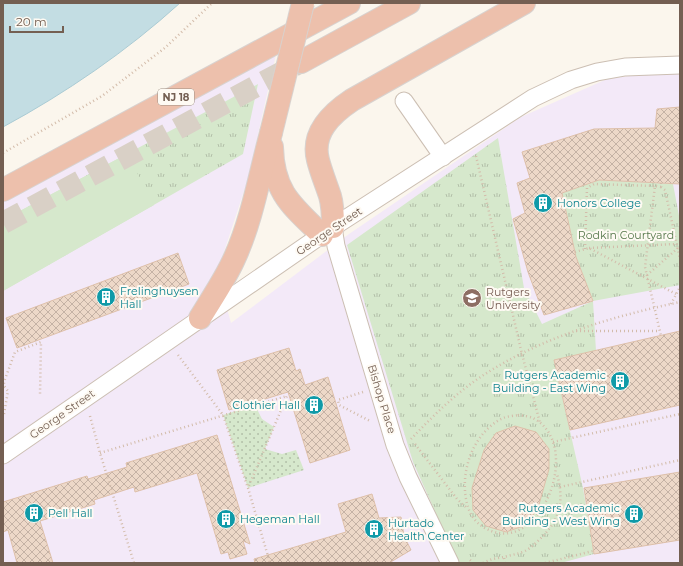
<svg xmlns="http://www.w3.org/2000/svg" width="683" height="566" viewBox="0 0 683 566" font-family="Montserrat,sans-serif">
<defs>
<pattern id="grass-dots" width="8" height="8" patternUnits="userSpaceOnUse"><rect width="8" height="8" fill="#d6e8cc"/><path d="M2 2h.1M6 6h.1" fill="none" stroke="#b2bfa8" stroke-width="1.8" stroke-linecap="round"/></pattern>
<pattern id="park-tufts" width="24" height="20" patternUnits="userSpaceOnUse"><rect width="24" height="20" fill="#d6e8cc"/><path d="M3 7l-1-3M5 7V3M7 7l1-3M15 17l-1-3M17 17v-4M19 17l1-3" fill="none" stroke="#b2bfa8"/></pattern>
<pattern id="building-cross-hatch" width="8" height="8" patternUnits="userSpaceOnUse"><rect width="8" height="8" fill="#edd8c8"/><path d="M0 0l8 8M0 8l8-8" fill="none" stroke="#c5b2a5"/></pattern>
</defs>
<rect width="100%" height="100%" fill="#fbf6ed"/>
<polygon fill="#f3e9f8" points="279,41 248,179 217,273 231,323 349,234 521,117 607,79 680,69 680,563 3,563 3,193"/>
<polygon fill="url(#grass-dots)" points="255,405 262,419 274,427 265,449 282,454 296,450 304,470 248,488 223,415"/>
<g fill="url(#park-tufts)">
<polygon points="258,84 243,154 3,291 3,220"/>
<polygon points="498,138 524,288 542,324 593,301 576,257 562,193 599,180 673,184 680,221 680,285 593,301 596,351 554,361 583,488 594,554 561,563 458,563 413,462 347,245"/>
</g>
<polygon fill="#d6e8cc" points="127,154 154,205 3,291 3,220"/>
<path fill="#c3dde3" stroke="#aacbd4" d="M3,3h177c-53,48 -114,90 -177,124z"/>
<g fill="url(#building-cross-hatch)" stroke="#dec0aa">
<polygon points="680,107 680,184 599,180 562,193 576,257 593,301 544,315 528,272 513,219 525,213 517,183 530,178 522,152 594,129 655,128 657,109"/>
<polygon points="178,253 189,284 17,348 6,318"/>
<polygon points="680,331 680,405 570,430 554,360"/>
<polygon points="289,348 296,371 300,369 305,385 328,377 350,450 310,463 288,392 229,410 217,370"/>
<polygon points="515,426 536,432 549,449 549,469 538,508 526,525 506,532 486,526 473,510 472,488 484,450 496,433"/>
<polygon points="217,435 250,544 243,541 247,554 230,559 228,552 221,554 197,473 135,492 134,487 94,500 95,504 40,521 53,563 17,563 8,530 3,532 3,502 87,476 88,479 127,467 126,463"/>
<polygon points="680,472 680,540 594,554 584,488"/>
<polygon points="372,494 379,518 401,517 404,536 411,550 389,563 255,563 254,559 346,532 338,504"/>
</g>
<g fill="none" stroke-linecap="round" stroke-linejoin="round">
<polyline stroke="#d9d0c6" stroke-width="22" stroke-dasharray="22 11" stroke-linecap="butt" points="3,223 299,63"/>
<defs>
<g id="minor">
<polyline points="404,101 443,157"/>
<polyline points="333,227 336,246 395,445 408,477 450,563"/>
<polyline points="3,455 333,227 533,98 571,80 597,72 625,67 680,65"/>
</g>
<g id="highway">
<polyline points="301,62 409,3"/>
<path d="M272,147c1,45 20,59 50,88"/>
<polyline points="3,190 349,3"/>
<path d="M333,227c0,-11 0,-21 -3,-31 -4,-12 -9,-24 -12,-36 -7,-27 13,-46 34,-60l172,-97"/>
<path d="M200,318c12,-20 26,-40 35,-61 17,-37 25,-84 36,-124"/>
</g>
</defs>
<use href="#minor" stroke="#ccbfb3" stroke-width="19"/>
<use href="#highway" stroke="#d8d2cf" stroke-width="24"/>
<g stroke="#d3bcaa" stroke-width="2.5" stroke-dasharray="1 3" stroke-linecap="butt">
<polyline points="3,153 102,96 166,47 212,3"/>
<polyline points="476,156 522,354 540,423"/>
<polyline points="661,183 661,187 655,186 645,267 661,336"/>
<polyline points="661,187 665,190 680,259"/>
<polyline points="589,248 677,244"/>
<polyline points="585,249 587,188 594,184 655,186"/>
<polyline points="575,252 589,248 676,294"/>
<polyline points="647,275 678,248"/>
<polyline points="671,304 680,287"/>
<polyline points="576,331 660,331"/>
<polyline points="178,355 223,415 248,488 270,563"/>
<polyline points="363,392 338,400 339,405 370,421"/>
<polyline points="4,414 8,391 4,386 4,382 15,352 41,342 40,395"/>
<path d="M518,415c5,1 11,1 15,3 52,27 7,139 -46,111 -9,-4 -16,-12 -19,-22 -10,-32 4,-74 35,-89 5,-2 11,-2 15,-3z"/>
<polyline points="90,416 100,453 134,563"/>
<path d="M411,439c21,-22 43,-44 68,-61 60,-40 131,-61 201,-76"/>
<polyline points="553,442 680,414"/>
<polyline points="415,444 457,499 468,509"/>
<polyline points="100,453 287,396 248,488"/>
<polyline points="560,487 680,460"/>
<polyline points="470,560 473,563"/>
<polyline points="483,563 492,559 504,557"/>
<path d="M505,563l-1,-6c7,-2 14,-3 21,-6 6,-3 12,-9 17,-14 19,-19 22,-37 15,-63"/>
<polyline points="545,563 593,551"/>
</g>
<use href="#minor" stroke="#fff" stroke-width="17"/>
<use href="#highway" stroke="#edc0ac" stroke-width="22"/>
<defs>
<polyline id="highway-bridge" points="271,133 303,3"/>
</defs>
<use href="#highway-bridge" stroke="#d8d2cf" stroke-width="24" stroke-linecap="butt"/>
<use href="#highway-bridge" stroke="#edc0ac" stroke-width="22"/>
</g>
<defs>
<symbol id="building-disc" viewBox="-11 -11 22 22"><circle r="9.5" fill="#0f9aa8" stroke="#fefaf3"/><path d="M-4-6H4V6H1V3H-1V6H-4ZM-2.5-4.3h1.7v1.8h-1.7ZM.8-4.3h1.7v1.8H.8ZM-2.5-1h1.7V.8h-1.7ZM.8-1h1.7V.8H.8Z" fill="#fff"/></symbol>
<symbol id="university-disc" viewBox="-11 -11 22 22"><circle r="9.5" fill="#8d6e63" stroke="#fefaf3"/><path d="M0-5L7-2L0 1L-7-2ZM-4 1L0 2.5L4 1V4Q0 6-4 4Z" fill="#fff"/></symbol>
</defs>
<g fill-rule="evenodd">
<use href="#building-disc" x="532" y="192" width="22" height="22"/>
<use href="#building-disc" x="95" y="286" width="22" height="22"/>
<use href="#university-disc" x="461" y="287" width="22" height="22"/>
<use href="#building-disc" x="609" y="370" width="22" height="22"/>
<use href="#building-disc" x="303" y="394" width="22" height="22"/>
<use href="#building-disc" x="23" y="502" width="22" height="22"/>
<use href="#building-disc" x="623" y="503" width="22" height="22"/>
<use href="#building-disc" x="215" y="508" width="22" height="22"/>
<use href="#building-disc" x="363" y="518" width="22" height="22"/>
</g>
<g text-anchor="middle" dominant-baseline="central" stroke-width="4" stroke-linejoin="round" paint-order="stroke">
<rect fill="#fefaf3" stroke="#9d8e82" stroke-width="1" x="158" y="89" width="36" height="16" rx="3"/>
<g font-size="10" font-weight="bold" fill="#745f52">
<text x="176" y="97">NJ 18</text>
</g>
<g font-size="11" fill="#0d838f" stroke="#fefaf3" text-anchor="start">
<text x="557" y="203">Honors College</text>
<text x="120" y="291">Frelinghuysen<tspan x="120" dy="13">Hall</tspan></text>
<text x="606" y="375" text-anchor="end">Rutgers Academic<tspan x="606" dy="13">Building - East Wing</tspan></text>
<text x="300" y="405" text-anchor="end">Clothier Hall</text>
<text x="620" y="508" text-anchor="end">Rutgers Academic<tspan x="620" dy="13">Building - West Wing</tspan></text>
<text x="48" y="513">Pell Hall</text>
<text x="240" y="519">Hegeman Hall</text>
<text x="388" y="523">Hurtado<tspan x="388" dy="13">Health Center</tspan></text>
</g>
<g font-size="11" fill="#745f52" stroke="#fefaf3">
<text transform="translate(329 231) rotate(-34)">George Street</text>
<text transform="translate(382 399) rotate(73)">Bishop Place</text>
<text transform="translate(62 414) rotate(-35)">George Street</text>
</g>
<g font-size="11" fill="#56784b" stroke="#fefaf3">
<text x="626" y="235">Rodkin Courtyard</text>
</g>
<g font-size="11" fill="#785e54" stroke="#fefaf3" text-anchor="start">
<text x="486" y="292">Rutgers<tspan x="486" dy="13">University</tspan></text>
</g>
</g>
<rect width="683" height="566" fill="none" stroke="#745f52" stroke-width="8"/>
<path d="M10 26v6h53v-6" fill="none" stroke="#745f52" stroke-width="2"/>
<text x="16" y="26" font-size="12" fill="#745f52" stroke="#fefaf3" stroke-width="3" paint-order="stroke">20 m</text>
</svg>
